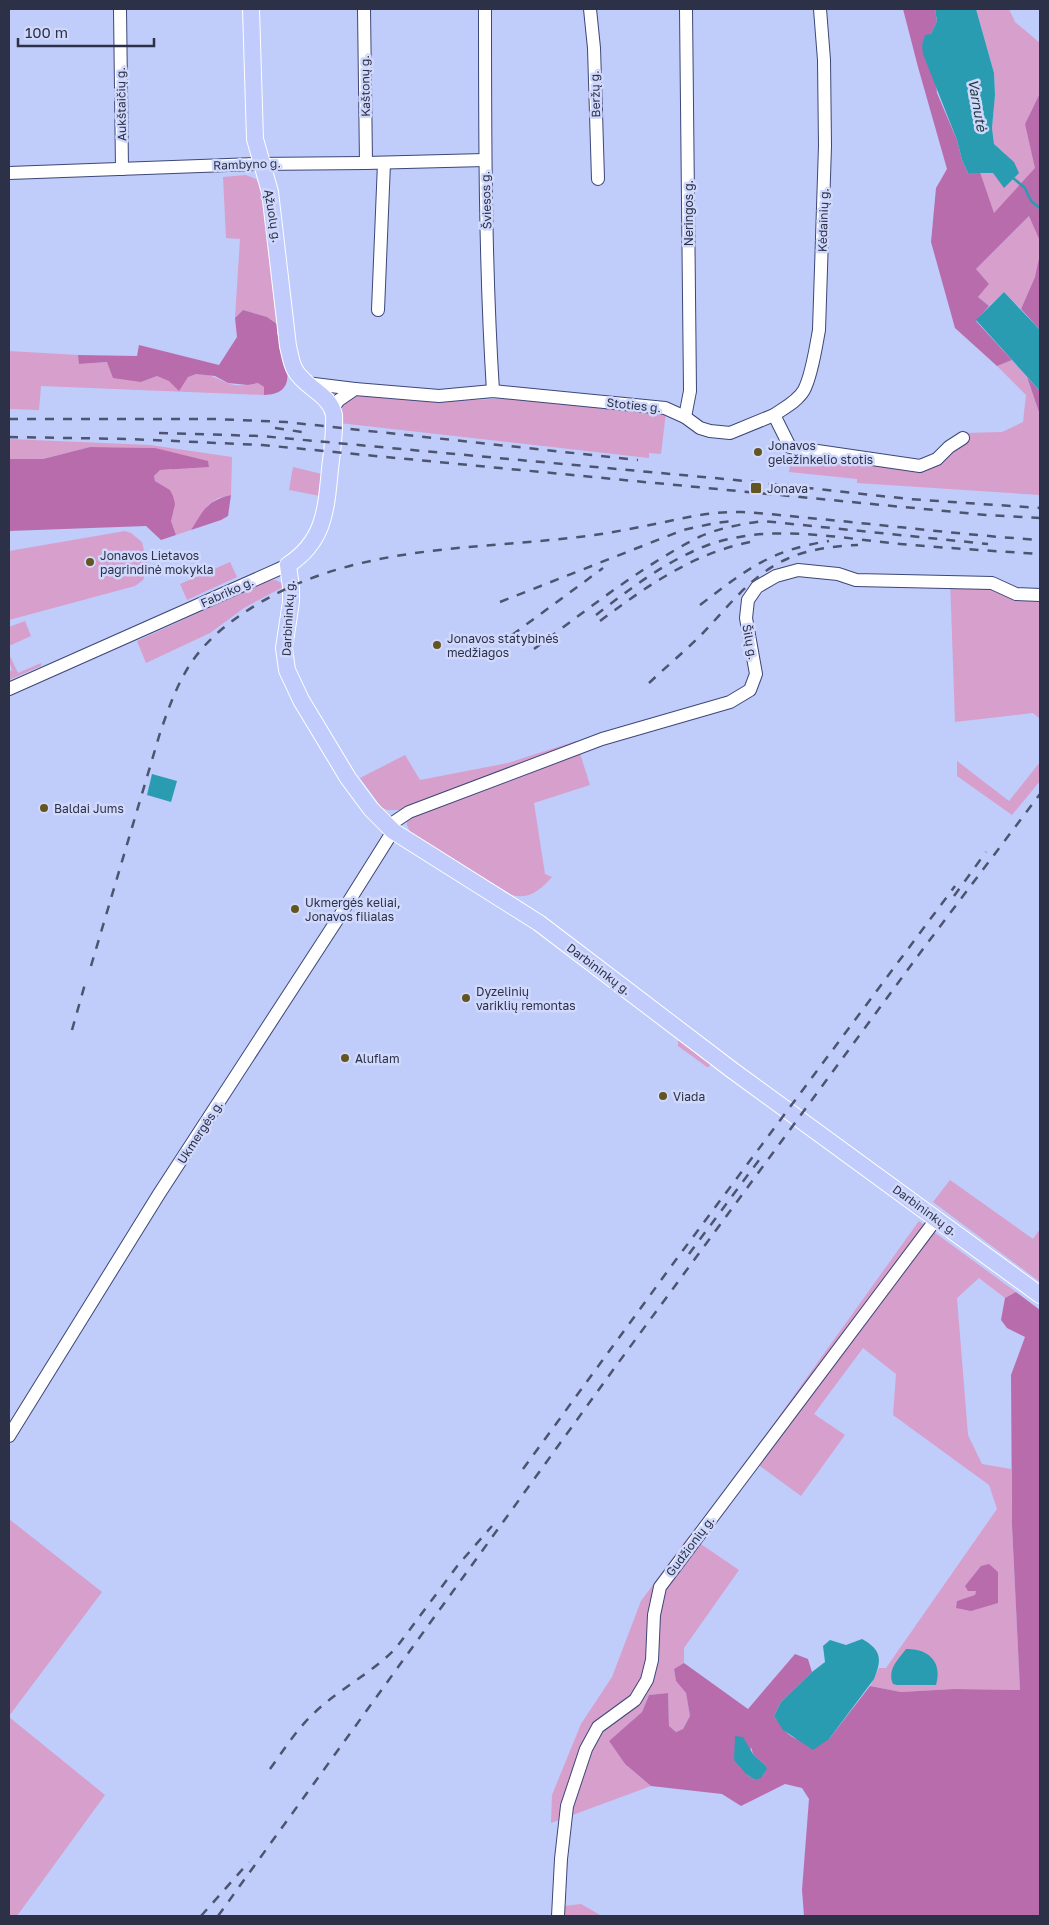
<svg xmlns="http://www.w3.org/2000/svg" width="1049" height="1925" viewBox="0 0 1049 1925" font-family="'Golos Text',sans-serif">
<rect width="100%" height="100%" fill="#c0ccfa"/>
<g fill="#d79fcc" fill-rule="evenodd">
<polygon points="976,9 1009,9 1015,22 1040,43 1040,93 1025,124 1036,168 994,214 980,172 993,173 1014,162 994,144 992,128 995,95 994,73"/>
<polygon points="246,175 256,179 261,187 274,288 277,324 267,317 243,310 235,318 240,239 226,238 223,177"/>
<path d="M1030,215c3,8 9,18 10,26 5,22 -11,48 -19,68l-17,-17 -15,14 -11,-9 11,-13 -13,-15z"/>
<path d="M9,351l69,4 2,9 27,-2 34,20 16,-6c20,8 22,-1 41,-2 13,0 18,4 29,9 9,4 22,2 31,0l6,4v8l-223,-9 -2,24 -30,-1z"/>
<polygon points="1012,360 1027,377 1040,415 1040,495 857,483 857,479 789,472 793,445 916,463 935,458 966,433 1002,432 1023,422 1026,395 997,366"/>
<path d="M361,395l78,7 67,-4 160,14 -5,42 -12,-1v5l-310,-35c2,-16 6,-24 22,-28z"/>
<polygon points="9,439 150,445 232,457 231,495 218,498 208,505 191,530 176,535 171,521 170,490 155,481 154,476 160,470 172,470 155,448 90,447 43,459 9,459"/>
<polygon points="293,467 322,474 320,496 289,490"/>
<polygon points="125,531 131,533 142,542 148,567 143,580 135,586 9,620 9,551"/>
<polygon points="230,562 237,577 187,600 180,584"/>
<polygon points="950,578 1019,590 1040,590 1040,719 1033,713 955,722"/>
<polygon points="275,580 282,583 283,587 244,608 210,633 146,663 137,641 268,581"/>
<polygon points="25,621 31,636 9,646 9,627"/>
<polygon points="9,654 18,673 41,663 41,666 9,680 9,672 12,670 9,661"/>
<path d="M576,741l14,44 -56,18 11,71 7,3c-11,12 -22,23 -40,18l-88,-52 -14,-11 -3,-7v-6l-8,-9h-11l-6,-2 -22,-30 45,-23 15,25 88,-17z"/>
<polygon points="957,761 1009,801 1040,762 1040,781 1012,815 957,776"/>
<polygon points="680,1040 711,1061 709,1067 707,1067 678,1046 678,1041"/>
<polygon points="950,1180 1033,1239 1040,1229 1040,1282 933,1202"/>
<path d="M919,1221l97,71 -11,6 -26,-20 -22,20 11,137 14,29 29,5 1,56 8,165 -66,-1 -53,3 -31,-6 9,-18h7l111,-159 -8,-24 -96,-70 3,-41 -33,-26 -49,66 31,21 -44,61 -52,-38zM976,1591l22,11 -41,-1 18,-5z"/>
<polygon points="9,1519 102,1592 9,1716"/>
<polygon points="689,1536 739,1570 684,1648 684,1663 674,1669 676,1681 686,1693 690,1716 683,1729 676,1732 669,1726 668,1693 649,1695 642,1712 609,1741 625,1764 651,1786 551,1823 552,1795 581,1724 612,1677 641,1601"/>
<polygon points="9,1717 105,1795 17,1916 9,1916"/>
<polygon points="581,1904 602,1916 564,1916 564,1906"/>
</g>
<g fill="#b96cac" fill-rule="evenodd">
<polygon points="903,9 935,9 937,21 931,34 937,93 957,140 962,160 968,173 980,172 994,213 1035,168 1025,124 1040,93 1040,241 1029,216 976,269 989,284 978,297 989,306 976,321 1012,360 997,366 955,328 931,242 936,188 947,169 918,67"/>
<polygon points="1040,254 1040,330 1021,309 1035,277"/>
<path d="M243,310l24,7 10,7v8c6,25 26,62 -13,63v-8l-6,-4 -10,2 -20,-2 -13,-7 -19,-2 -8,3 -9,14 -10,-10 -12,-5 -16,6 -28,-4 -6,-16 -28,2 -1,-9 59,1 2,-11 80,20 18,-28 -2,-19z"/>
<polygon points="1027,377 1040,391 1040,415"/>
<polygon points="90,447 155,448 208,461 209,467 160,470 154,476 155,481 170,490 173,496 175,504 171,521 176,535 161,540 146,526 9,531 9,459 43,459"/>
<path d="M231,495l-3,21 -7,4 -30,10c13,-20 15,-29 40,-35z"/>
<path d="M1016,1292l24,18v606h-236l-2,-26 7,-91 -7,-11 -17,-4 -44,22 -19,-12 -71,-8 -26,-22 -16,-23 33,-29 7,-17 19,-2 1,33 7,6 7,-3 7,-13 -4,-23 -10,-12 -2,-12 10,-6 64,46 47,-55 13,5 4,13 -31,30 -7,14c19,29 23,24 55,23l41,-53 31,6 53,-3 66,1 -8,-165 -1,-150 14,-38 -18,-9 -6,-8 4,-22zM751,1747l2,7 13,12c1,7 -5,11 -11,14l-9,-6z"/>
<polygon points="989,1564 998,1572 998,1603 971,1611 956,1608 957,1601 975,1595 976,1591 968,1591 965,1586 981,1566"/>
</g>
<g fill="#2a9cb1">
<polygon points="935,9 976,9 994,73 995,95 992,128 994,144 1014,162 1019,173 1004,188 993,173 968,173 962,160 957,140 923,54 922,45 925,35 931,34 937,21"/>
<polygon points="1004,292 1040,330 1040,391 976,320"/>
<polygon points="152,774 177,781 171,802 147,795"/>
<path d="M862,1639c20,11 20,21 12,40l-45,60 -16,11 -30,-20 -9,-14 7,-14 31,-30 13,-10 -2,-16 7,-6 16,5z"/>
<path d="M906,1649c22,-1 37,13 30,36h-39l-4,-1c-6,-15 5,-24 13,-35z"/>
<polygon points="735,1736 743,1737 753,1754 766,1766 767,1769 761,1778 755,1780 746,1774 734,1760"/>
</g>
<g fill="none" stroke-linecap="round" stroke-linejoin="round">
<polyline stroke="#2a9cb1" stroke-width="2.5" points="1013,178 1025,188 1031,201 1040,208"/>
<defs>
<g id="minor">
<polyline points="120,9 122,169"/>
<polyline points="364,9 366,163"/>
<path d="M485,9c0,127 0,255 8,382"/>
<polyline points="590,9 594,48 598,179"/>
<polyline points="9,173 255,164 366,163 485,160"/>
<polyline points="378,310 384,163"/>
<polyline points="306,383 355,389"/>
<polyline points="333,408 339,400 355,389 439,396 493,391 665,408 685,417 700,428 710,431 730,433 774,415 790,447 920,466 937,459 949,447 963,438"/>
<path d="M774,415c10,-7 24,-14 30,-25 8,-15 12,-44 15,-60l6,-184 -1,-86 -4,-51"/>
<polyline points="685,417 690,391 686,9"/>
<polyline points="9,689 288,565"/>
<polyline points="388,826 409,812 602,739 730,702 750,690 756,674 746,618 748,600 757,587 776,576 798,570 838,574 856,580 992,583 1016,594 1040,595"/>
<polyline points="9,1436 159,1194 339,917 393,831"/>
<polyline points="558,1916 561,1859 567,1806 586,1749 598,1727 635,1700 647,1680 652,1660 654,1615 660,1587 937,1218"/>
</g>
<path id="major" d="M251,9l4,130 15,53 18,154c2,8 3,17 7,24 10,18 35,24 39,45 1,18 -2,36 -4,54 -4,40 -5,72 -42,96l3,22v15l-7,46 3,22 14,30 47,78 23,31 22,22 146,92 193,147 308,225"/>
</defs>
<use href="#minor" stroke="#3d4778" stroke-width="14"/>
<use href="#major" stroke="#fff" stroke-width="18"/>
<use href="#minor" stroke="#fff" stroke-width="12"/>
<use href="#major" stroke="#c1ccfd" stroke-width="16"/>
<g stroke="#4d5470" stroke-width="2.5" stroke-dasharray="9 9" stroke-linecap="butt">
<polyline points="9,419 213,419 286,422 638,460"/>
<polyline points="275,428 302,432"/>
<polyline points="159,433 261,436 725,479 909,499 1040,508"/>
<polyline points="9,437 130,439 262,445 986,515 1040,518"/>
<polyline points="500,602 683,530 715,523 733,521"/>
<path d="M700,605c46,-35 70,-55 129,-64"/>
<path d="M596,615c35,-27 70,-54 112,-70 62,-22 129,-7 192,-1 47,4 94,7 140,10"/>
<path d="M600,621c47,-35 92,-67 150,-79"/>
<polyline points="512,635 603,568"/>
<path d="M534,649c53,-39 106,-82 165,-112 20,-9 42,-13 64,-16l225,23"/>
<path d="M649,683c17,-16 36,-32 53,-49 26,-27 50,-60 85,-75 21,-10 48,-13 71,-14"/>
<polyline points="954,896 986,852"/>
<path d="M91,966l69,-233c10,-29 20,-58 40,-82 16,-19 35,-33 56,-46 99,-60 212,-55 323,-68 26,-3 51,-8 76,-13 29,-6 57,-13 87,-12 22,1 45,4 67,6 77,7 154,17 231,22"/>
<polyline points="72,1030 85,984"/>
<polyline points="689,1254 762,1156"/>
<polyline points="523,1469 678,1257 955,886"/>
<path d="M270,1769c13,-18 25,-37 41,-53 26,-26 60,-42 85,-68l62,-83 34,-39"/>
<polyline points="201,1916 249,1862"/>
<polyline points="218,1916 613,1370 923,949 1040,794"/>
</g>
</g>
<g fill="#635522" stroke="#d0d9fc" stroke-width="2">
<circle cx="758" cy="452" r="5"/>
<rect x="750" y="482" width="12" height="12" rx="2.5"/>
<circle cx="90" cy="562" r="5"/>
<circle cx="437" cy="645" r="5"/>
<circle cx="44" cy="808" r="5"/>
<circle cx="295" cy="909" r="5"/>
<circle cx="466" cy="998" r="5"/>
<circle cx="345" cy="1058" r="5"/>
<circle cx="663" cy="1096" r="5"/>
</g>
<g text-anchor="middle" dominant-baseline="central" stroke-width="5" stroke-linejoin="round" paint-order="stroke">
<g font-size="12" fill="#2c3148" stroke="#d0d9fc">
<text transform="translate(365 86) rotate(-91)">Kaštonų g.</text>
<text transform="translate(595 94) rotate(-92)">Beržų g.</text>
<text transform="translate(121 104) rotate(-91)">Aukštaičių g.</text>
<text transform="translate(247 164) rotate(-2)">Rambyno g.</text>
<text transform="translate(486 200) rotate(-92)">Šviesos g.</text>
<text transform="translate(688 213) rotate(-90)">Neringos g.</text>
<text transform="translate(273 216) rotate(81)">Ąžuolų g.</text>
<text transform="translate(823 220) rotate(-88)">Kėdainių g.</text>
<text transform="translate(634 405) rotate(6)">Stoties g.</text>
<text transform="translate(227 592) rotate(-24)">Fabriko g.</text>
<text transform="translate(288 618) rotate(-87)">Darbininkų g.</text>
<text transform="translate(750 642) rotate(79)">Šilų g.</text>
<text transform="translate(599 969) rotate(37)">Darbininkų g.</text>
<text transform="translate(200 1132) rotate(-57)">Ukmergės g.</text>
<text transform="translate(925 1210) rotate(36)">Darbininkų g.</text>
<text transform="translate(690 1546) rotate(-53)">Gudžionių g.</text>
</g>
<g font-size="12" fill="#2c3148" stroke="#d0d9fc" text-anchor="start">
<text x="768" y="445">Jonavos<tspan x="768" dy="14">geležinkelio stotis</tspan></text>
<text x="767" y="488">Jonava</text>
<text x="100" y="555">Jonavos Lietavos<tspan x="100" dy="14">pagrindinė mokykla</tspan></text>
<text x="447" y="638">Jonavos statybinės<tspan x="447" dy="14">medžiagos</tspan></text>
<text x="54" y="808">Baldai Jums</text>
<text x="305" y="902">Ukmergės keliai,<tspan x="305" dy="14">Jonavos filialas</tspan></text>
<text x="476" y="991">Dyzelinių<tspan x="476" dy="14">variklių remontas</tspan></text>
<text x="355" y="1058">Aluflam</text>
<text x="673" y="1096">Viada</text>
</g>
<g font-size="14" font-style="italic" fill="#233b40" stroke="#d0d9fc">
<text transform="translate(978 105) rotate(80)">Varnutė</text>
</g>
</g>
<rect width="1049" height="1925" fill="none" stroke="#2c3148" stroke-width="20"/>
<path d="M18 38v8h136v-8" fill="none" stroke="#2c3148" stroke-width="2.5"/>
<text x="25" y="38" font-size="15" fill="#2c3148" stroke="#d0d9fc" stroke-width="4" paint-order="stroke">100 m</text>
</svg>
